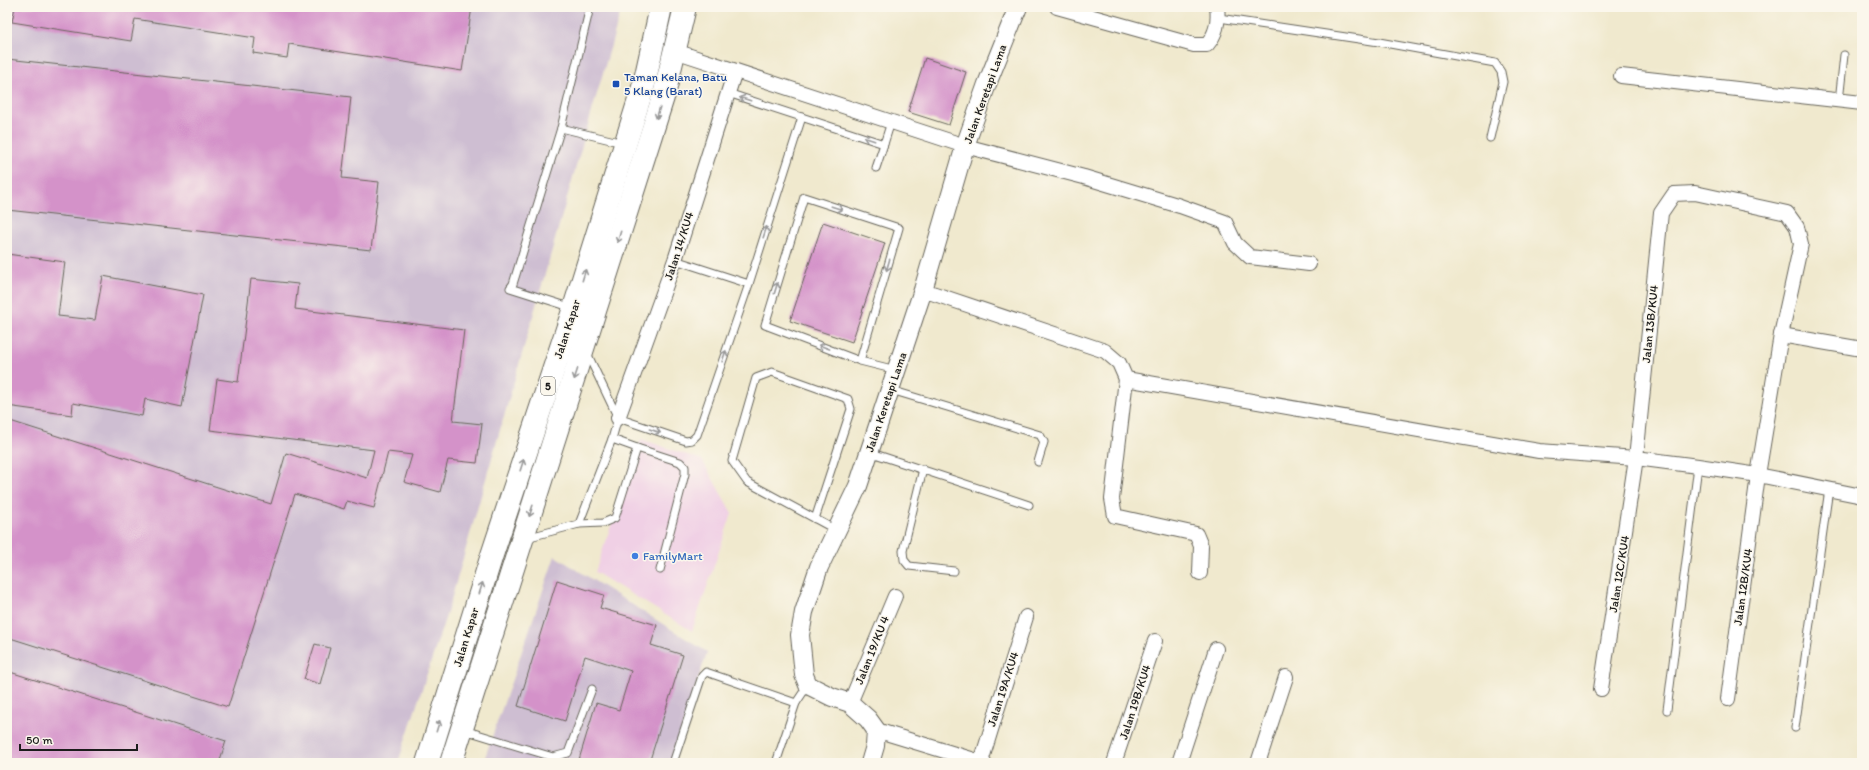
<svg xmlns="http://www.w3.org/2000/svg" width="1869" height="770" viewBox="0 0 1869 770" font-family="Itim,sans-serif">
<rect width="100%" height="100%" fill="#fbf7ec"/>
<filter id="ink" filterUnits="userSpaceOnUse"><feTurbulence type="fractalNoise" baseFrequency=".025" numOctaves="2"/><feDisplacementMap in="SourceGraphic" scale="8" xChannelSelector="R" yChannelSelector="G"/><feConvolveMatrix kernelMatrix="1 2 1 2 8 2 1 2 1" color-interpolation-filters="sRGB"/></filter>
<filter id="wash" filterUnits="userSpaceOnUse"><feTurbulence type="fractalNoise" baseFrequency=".012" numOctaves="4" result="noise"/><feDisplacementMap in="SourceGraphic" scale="16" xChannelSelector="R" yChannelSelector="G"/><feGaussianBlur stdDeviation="0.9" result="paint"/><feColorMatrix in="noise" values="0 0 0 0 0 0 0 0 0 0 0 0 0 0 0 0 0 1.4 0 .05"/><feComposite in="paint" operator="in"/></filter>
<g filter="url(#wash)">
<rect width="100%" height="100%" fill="#f0e9ce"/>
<polygon fill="#f0d0e5" points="641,439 702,460 732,513 692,631 595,572"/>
<g fill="#cebed2">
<polygon points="7,7 622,7 451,600 398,763 7,763"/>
<polygon points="555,556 707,652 671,763 483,763"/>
</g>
<g id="blocks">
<g fill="#d492c9">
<polygon points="15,7 472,7 462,71 289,44 287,58 253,53 255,38 135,19 131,41 12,22"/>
<polygon points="925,58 966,72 949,125 908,112"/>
<polygon points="7,59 351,97 342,178 379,182 371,250 7,210"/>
<polygon points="823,222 885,243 852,342 790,321"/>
<polygon points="7,254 65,262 58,316 95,320 103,276 203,295 182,407 145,399 142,416 73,403 72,415 7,406"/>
<polygon points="251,279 298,284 295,309 464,330 453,421 482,424 477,463 448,460 440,492 404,482 412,455 388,452 374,508 347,501 344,509 295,494 228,707 7,637 7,420 271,504 286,453 367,478 374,450 210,430 217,379 238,382"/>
<polygon points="557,580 604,595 600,608 657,625 651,645 683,655 649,763 578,763 596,703 619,710 631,671 585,656 565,721 518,706"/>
<polygon points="315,644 330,648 320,684 304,679"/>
<polygon points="7,671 226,741 219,763 7,763"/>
</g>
</g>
</g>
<g filter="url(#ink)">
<use href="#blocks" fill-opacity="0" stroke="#66645a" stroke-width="1"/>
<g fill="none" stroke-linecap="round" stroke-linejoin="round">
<defs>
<g id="service">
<polyline points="1219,18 1379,42 1495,63 1501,72 1503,82 1490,138"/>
<polyline points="728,93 884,144 891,122"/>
<polyline points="1839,101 1844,55"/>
<polyline points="561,128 623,143"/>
<polyline points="876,168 884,144"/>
<polyline points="675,260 749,284"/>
<polyline points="573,308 510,288 513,284 561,128 590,7"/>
<polyline points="860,361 899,228 804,197 765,325 860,361 896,370"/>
<polyline points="891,390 1040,435 1044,442 1038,462"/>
<polyline points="618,418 686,441 692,440 697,435 749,284 802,117"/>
<polyline points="637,448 680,462 685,467 685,474 660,570"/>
<polyline points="869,452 1029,505"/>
<polyline points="923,469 903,551 904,560 909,566 954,571"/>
<polyline points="815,519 851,409 848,399 772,372 756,378 732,461 747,482 836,530"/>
<polyline points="579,524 612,439 618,418 587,353"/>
<polyline points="526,538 579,524 603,523 615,518 637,448 612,439"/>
<polyline points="1667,710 1698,466"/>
<polyline points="1795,728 1829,489"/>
<polyline points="464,730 553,757 568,753 592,689"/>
<polyline points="673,763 702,676 706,672 796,703"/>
<polyline points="776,763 796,703 808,685"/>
</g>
<g id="minor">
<path d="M1057,7l137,38h13c10,-12 12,-24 10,-38"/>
<polyline points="675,51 965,146 1084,177 1180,206 1225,222 1235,243 1250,257 1309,264"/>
<polyline points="1621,76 1862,103"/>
<polyline points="923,290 1105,351 1119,363 1126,379 1539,451 1636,458 1698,466 1758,475 1862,496"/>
<polyline points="1781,335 1862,349"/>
<polyline points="1126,379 1112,499 1115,516 1196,534 1201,546 1200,573"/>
<polyline points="618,418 675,260 735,71"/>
<polyline points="1601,689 1636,458 1661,213 1674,194 1695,193 1787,213 1797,227 1801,244 1781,335 1758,475 1728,699"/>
<polyline points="850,703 895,596"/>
<polyline points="876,730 984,763"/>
<polyline points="981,762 1026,617"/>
<polyline points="1114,763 1155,641"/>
<polyline points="1179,763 1216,649"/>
<polyline points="1258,763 1286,677"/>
</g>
<polyline id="tertiary" points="870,763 875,746 876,730 868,719 850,703 832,697 808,685 804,675 800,635 804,612 819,567 858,486 923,290 965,146 987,84 1018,7"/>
<g id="trunk">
<polyline points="427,763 492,555 574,308 644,84 661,7"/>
<polyline points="451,763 665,91 685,7"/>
</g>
</defs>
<use href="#service" stroke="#66645a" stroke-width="9"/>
<use href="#minor" stroke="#66645a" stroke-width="16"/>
<use href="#tertiary" stroke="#66645a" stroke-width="20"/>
<use href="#trunk" stroke="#66645a" stroke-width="24"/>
<use href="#service" stroke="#fff" stroke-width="7"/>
<use href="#minor" stroke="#fff" stroke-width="14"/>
<use href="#tertiary" stroke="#fff" stroke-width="18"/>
<use href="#trunk" stroke="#fff" stroke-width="22"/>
</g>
<defs><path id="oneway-shaft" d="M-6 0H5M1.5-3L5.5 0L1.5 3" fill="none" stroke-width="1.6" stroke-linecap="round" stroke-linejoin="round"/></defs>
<g stroke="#999">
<use href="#oneway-shaft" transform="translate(745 99) rotate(-162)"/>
<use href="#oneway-shaft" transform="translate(658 113) rotate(107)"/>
<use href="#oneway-shaft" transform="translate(869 139) rotate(-162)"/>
<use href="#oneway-shaft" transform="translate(837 208) rotate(18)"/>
<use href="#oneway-shaft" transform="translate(765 232) rotate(-72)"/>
<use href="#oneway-shaft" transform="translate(619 237) rotate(107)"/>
<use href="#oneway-shaft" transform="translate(888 265) rotate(106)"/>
<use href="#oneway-shaft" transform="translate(584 275) rotate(-73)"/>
<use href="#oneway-shaft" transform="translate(776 288) rotate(-73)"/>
<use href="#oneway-shaft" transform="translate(824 347) rotate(-160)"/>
<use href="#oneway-shaft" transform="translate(724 356) rotate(-71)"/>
<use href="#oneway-shaft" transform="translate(576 374) rotate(108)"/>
<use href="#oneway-shaft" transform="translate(655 431) rotate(19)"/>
<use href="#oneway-shaft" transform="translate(522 465) rotate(-72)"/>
<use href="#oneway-shaft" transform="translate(531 511) rotate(108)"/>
<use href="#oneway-shaft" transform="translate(481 588) rotate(-73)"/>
<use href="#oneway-shaft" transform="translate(438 726) rotate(-73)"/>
</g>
</g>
<rect fill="#1a4fb4" stroke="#fbf7ec" stroke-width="1.5" x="612" y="80" width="8" height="8" rx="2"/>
<circle fill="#3f7fe0" stroke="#fbf7ec" stroke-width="1.5" cx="635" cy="556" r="4"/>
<g text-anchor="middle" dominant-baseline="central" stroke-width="3" stroke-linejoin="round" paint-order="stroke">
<rect fill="#fbf7ec" stroke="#5f5e5a" stroke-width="1" x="541" y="377" width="14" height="18" rx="3"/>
<g font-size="11" font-weight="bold" fill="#1c1c1c">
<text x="548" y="386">5</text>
</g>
<g font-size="12" fill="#164399" stroke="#fbf7ec" text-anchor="start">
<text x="624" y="77">Taman Kelana, Batu<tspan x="624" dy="14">5 Klang (Barat)</tspan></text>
</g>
<g font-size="12" fill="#1c1c1c" stroke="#fbf7ec">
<text transform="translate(985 94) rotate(-70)">Jalan Keretapi Lama</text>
<text transform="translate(679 246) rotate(-72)">Jalan 14/KU4</text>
<text transform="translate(1650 324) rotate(-84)">Jalan 13B/KU4</text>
<text transform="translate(567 329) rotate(-72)">Jalan Kapar</text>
<text transform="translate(886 402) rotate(-71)">Jalan Keretapi Lama</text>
<text transform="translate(1619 574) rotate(-81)">Jalan 12C/KU4</text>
<text transform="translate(1743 587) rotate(-82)">Jalan 12B/KU4</text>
<text transform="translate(466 637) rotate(-73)">Jalan Kapar</text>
<text transform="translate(872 650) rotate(-68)">Jalan 19/KU 4</text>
<text transform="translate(1003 689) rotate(-72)">Jalan 19A/KU4</text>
<text transform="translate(1135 702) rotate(-72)">Jalan 19B/KU4</text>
</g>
<g font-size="12" fill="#366cbe" stroke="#fbf7ec" text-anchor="start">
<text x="643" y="556">FamilyMart</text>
</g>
</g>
<rect width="1869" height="770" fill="none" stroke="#fbf7ec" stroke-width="24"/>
<path d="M20 744v6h117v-6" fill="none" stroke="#1c1c1c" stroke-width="2"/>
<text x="26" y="744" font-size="12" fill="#1c1c1c" stroke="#fbf7ec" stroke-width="3" paint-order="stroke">50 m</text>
</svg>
